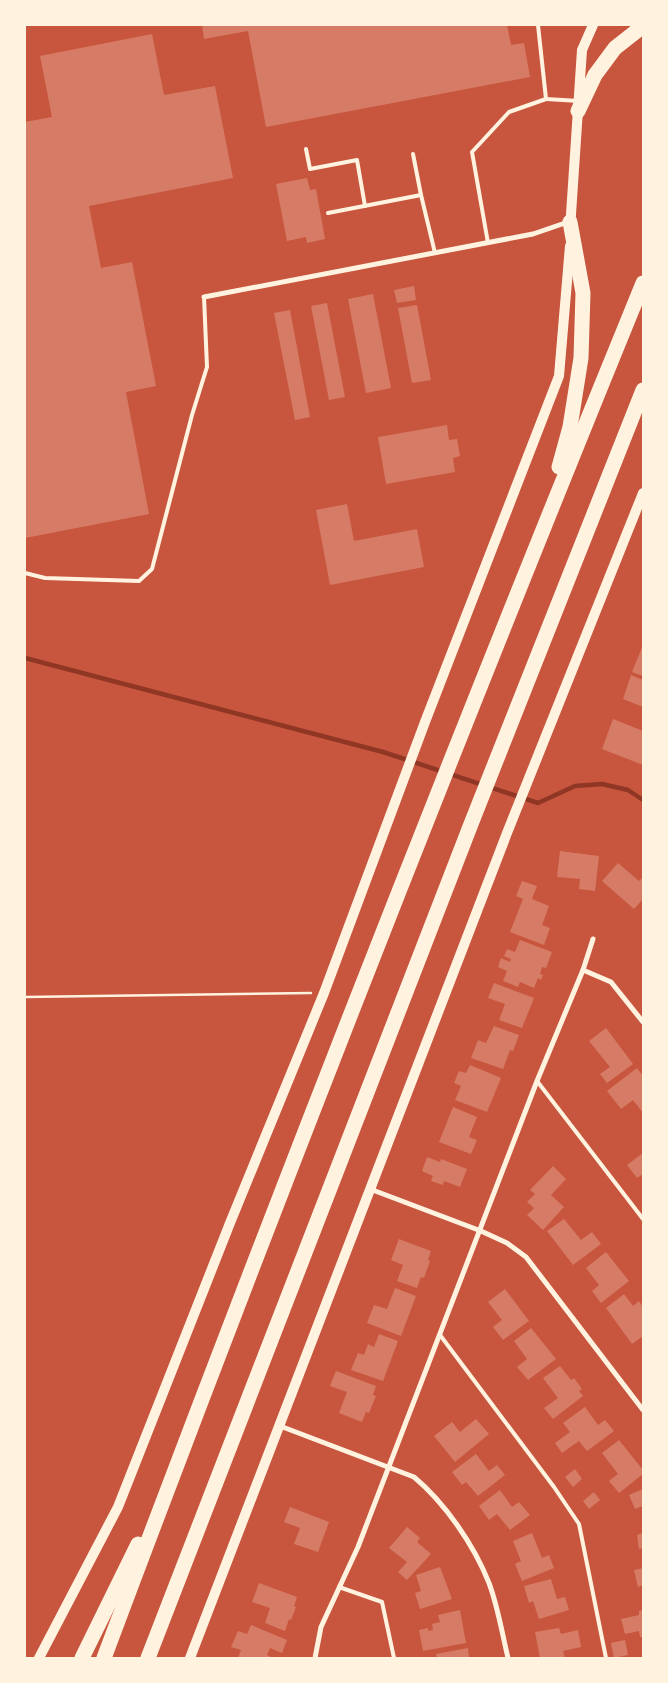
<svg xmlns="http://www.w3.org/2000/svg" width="668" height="1683" viewBox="0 0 668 1683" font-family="'DM Sans',sans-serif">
<rect width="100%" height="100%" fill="#c8553d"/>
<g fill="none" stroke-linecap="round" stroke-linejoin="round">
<polyline stroke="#8f3625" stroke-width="4.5" points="25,658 383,752 538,803 575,786 602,784 628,790 643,800"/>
</g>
<g fill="#d67c66">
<polygon points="202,25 507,25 511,45 524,43 530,77 266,127 248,31 204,39"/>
<polygon points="152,34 164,95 215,86 233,178 89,206 101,268 132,262 156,386 126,392 149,514 25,538 25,122 52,117 40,56"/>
<polygon points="307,178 310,190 316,189 325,239 307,243 306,237 287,241 276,184"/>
<polygon points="414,286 416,300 397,303 394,290"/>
<polygon points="373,294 391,388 366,393 348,299"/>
<polygon points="327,303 345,397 329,400 311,306"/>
<polygon points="417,305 431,380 412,383 398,308"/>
<polygon points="290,310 310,417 295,420 274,313"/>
<polygon points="447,425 449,440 457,439 460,456 453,458 455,472 386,484 378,437"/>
<polygon points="347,504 354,541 417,529 424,567 330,585 316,510"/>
<polygon points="643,645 643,676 632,672"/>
<polygon points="631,675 643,680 643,707 623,699"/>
<polygon points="613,719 643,731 643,765 602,749"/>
<polygon points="560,851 599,856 595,891 579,889 580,879 557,877"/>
<polygon points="618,863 639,881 643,877 643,899 634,909 602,881"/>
<polygon points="522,881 537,886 532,899 549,906 542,925 550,928 544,945 510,932 523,899 516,896"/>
<polygon points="520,940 552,952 546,968 542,967 540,974 543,975 541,980 538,978 534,988 520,982 518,987 503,981 507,971 498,967 501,958 510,962 511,959 504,956 507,949 515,952"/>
<polygon points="494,983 534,998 522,1028 499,1020 505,1004 488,998"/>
<polygon points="494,1026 519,1035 513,1051 510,1050 503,1069 471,1058 478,1040 486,1043"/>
<polygon points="606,1028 633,1064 607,1083 600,1074 610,1067 589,1041"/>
<polygon points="470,1065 501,1078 487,1112 455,1100 461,1086 454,1083 459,1071 466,1073"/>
<polygon points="637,1068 643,1076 643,1113 633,1100 621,1109 607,1091"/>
<polygon points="453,1107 477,1117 469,1137 477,1140 471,1154 439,1142"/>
<polygon points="643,1153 643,1174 637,1178 627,1165"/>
<polygon points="427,1157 440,1162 441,1159 467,1169 460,1187 444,1181 443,1185 431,1181 433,1176 422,1171"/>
<polygon points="553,1166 566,1179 551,1195 564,1207 543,1230 527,1215 534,1208 527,1202 535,1194 530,1190"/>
<polygon points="564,1219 581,1240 592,1232 601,1244 573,1265 547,1231"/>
<polygon points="399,1239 431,1251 428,1260 430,1261 424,1278 421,1277 417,1288 397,1281 403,1265 391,1260"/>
<polygon points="606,1252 629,1281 601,1303 592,1291 599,1285 586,1268"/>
<polygon points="395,1288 416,1296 401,1336 367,1323 374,1305 387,1309"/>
<polygon points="505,1289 529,1321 503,1340 493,1327 502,1320 488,1302"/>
<polygon points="624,1294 633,1306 639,1301 643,1307 643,1336 632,1344 606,1308"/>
<polygon points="531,1328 556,1359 528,1380 517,1367 527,1359 514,1341"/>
<polygon points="379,1334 398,1341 383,1381 351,1370 358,1353 364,1355 368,1344 374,1347"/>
<polygon points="560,1366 571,1380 574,1378 582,1389 579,1391 583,1396 553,1419 544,1408 558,1398 543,1378"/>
<polygon points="336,1371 376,1386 373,1395 376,1396 369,1413 366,1412 362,1422 339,1413 347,1392 330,1386"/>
<polygon points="585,1407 598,1425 605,1420 614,1431 587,1451 579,1441 562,1453 555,1443 570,1432 563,1423"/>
<polygon points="476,1419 489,1434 455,1462 434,1436 452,1422 460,1432"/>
<polygon points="619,1440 643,1470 643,1474 619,1493 609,1481 618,1474 602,1453"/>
<polygon points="476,1454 489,1471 497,1465 505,1475 478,1496 466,1482 462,1485 452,1472"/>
<polygon points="575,1469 582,1479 573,1487 565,1477"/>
<polygon points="643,1489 643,1506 635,1509 629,1495"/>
<polygon points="500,1490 512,1507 519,1502 530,1515 510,1530 497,1514 489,1520 479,1506"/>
<polygon points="594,1492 600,1500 589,1509 583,1501"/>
<polygon points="290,1507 329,1522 318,1552 294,1544 300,1528 284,1522"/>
<polygon points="407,1527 420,1538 417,1542 431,1554 407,1580 398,1572 407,1562 389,1548"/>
<polygon points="532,1533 542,1558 549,1555 554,1568 522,1581 515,1564 521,1561 513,1541"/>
<polygon points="643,1533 643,1548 639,1549 637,1535"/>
<polygon points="440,1567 452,1599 420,1609 415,1593 421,1591 416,1575"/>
<polygon points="643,1568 643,1585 638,1587 634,1570"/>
<polygon points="551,1579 557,1599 565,1597 569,1610 539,1619 533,1601 529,1603 524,1586"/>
<polygon points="259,1583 297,1597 294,1606 296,1607 291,1620 289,1619 285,1631 265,1623 270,1608 252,1602"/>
<polygon points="460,1610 466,1643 423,1651 419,1630 428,1628 428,1631 433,1630 432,1624 440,1622 438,1615"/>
<polygon points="643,1610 643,1637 640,1637 639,1631 625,1634 621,1619 639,1615 639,1611"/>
<polygon points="251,1625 287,1640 282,1653 270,1648 267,1655 273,1658 238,1658 241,1650 231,1647 238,1631 247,1634"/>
<polygon points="559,1628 561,1634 578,1630 581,1647 563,1651 565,1658 540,1658 535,1632"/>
<polygon points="625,1640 628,1655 614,1658 611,1643"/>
<polygon points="468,1648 469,1658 437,1658 436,1654"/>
</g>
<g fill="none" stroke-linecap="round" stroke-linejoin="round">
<polyline stroke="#fff3e0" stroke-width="2.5" points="25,997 311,993"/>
<g stroke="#fff3e0" stroke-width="4">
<polyline points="538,25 546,99 579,101"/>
<polyline points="306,149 310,169 357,160 365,206"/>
<polyline points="413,154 421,195 435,253"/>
<polyline points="328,213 421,195"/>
<polyline points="488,243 472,152 509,112 546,99"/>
<polyline points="25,573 45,578 139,581 152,569 192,415 207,367 204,297"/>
<polyline points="537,1081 643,1219"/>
<polyline points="440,1335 554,1487 579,1524 606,1658"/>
<polyline points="339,1587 382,1602 394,1658"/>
</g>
<g stroke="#fff3e0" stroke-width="5">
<polyline points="204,297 533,234 568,222"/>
<polyline points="583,970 611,982 643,1022"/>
<polyline points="370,1189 481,1231 507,1243 526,1257 643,1410"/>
<path d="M280,1426l134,51c31,26 60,68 75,106 9,24 13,50 19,75"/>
<polyline points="315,1658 321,1627 358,1547 537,1081 583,970 593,939"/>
</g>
<g stroke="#fff3e0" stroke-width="10">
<polyline points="570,229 582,50 593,25"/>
<polyline points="39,1658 118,1507 230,1223 324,993 425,722 559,376 570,246"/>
<polyline points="190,1658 507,833 643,493"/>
</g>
<g stroke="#fff3e0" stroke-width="15">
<polyline points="578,111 595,75 615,48 643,26"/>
<polyline points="559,467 570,427 581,358 583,293 570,222"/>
<polyline points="82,1658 138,1544"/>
<path d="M104,1658c173,-461 353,-919 539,-1375"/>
<polyline points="148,1658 471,824 643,390"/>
</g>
</g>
<rect width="668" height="1683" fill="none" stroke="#fff3e0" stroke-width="52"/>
</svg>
